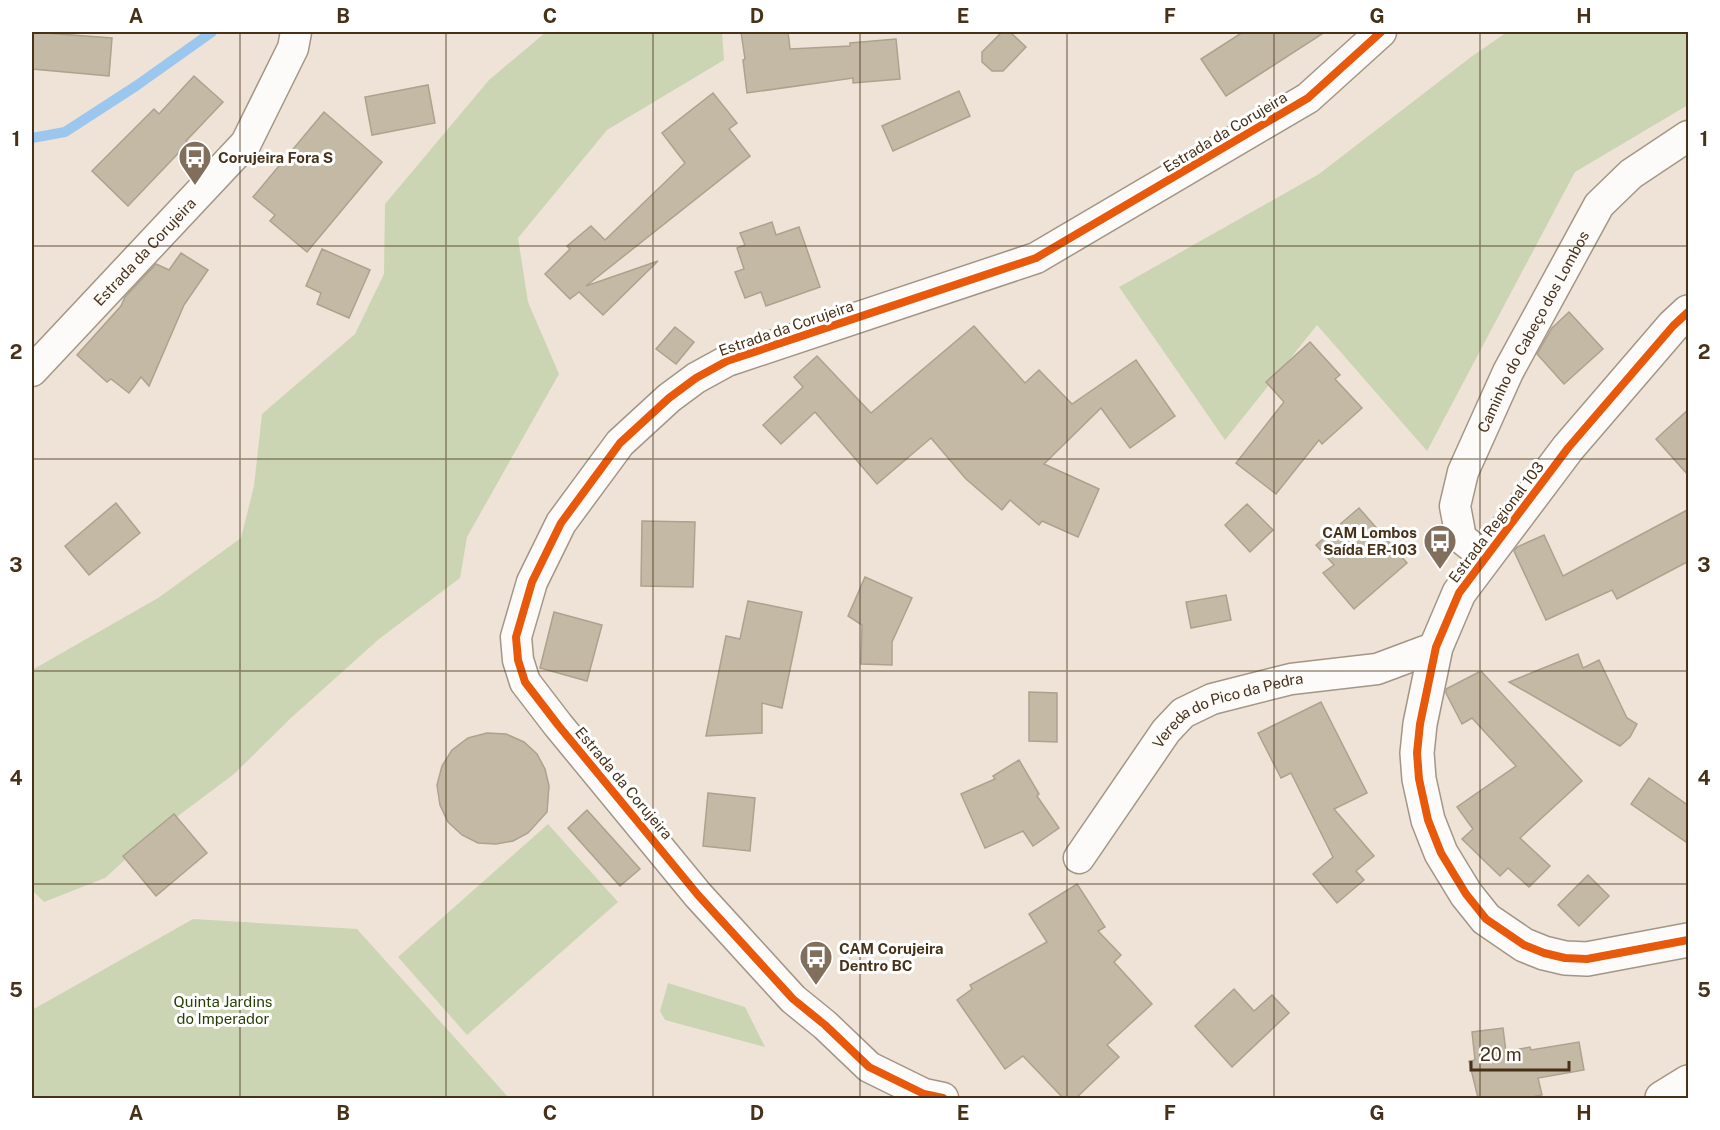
<svg xmlns="http://www.w3.org/2000/svg" width="1720" height="1130" viewBox="0 0 1720 1130" font-family="'Public Sans',sans-serif">
<rect width="100%" height="100%" fill="#eee3d6"/>
<g fill="#ccd5b3">
<polygon points="546,32 722,32 724,60 607,130 518,238 528,302 559,374 467,537 460,578 379,639 292,717 234,774 150,837 105,878 44,902 32,890 32,670 158,598 241,538 254,486 262,414 355,334 384,274 385,204 489,80"/>
<polygon points="1507,32 1688,32 1688,105 1575,172 1427,451 1317,325 1225,440 1119,287 1319,174 1471,57"/>
<polygon points="548,824 618,902 467,1035 398,957"/>
<polygon points="193,919 357,929 509,1098 32,1098 32,1010"/>
<polygon points="668,983 745,1007 765,1047 665,1020 660,1011"/>
</g>
<g fill="none" stroke-linecap="round" stroke-linejoin="round">
<polyline stroke="#9bc6ee" stroke-width="10" points="32,138 65,132 136,86 212,32"/>
</g>
<g fill="#c3b9a5" stroke="#aca28e" stroke-width="1.5">
<polygon points="32,32 112,38 109,76 32,69"/>
<polygon points="741,32 788,32 790,49 850,46 850,43 896,39 900,79 853,83 853,78 747,93 743,60 745,59"/>
<polygon points="1002,32 1010,32 1026,47 1003,71 992,71 982,62 982,52"/>
<polygon points="1243,32 1325,32 1226,96 1201,59"/>
<polygon points="194,76 223,102 186,141 188,143 128,206 92,171 154,109 159,114"/>
<polygon points="428,85 435,123 372,135 365,97"/>
<polygon points="959,91 970,116 893,151 882,126"/>
<polygon points="713,93 737,123 729,129 750,156 586,286 658,261 603,315 579,292 570,299 545,274 570,249 567,246 591,226 605,240 685,163 662,133"/>
<polygon points="324,112 382,162 307,252 270,221 275,215 253,197"/>
<polygon points="772,222 776,235 799,227 820,287 766,306 761,292 745,298 735,272 744,269 737,248 745,245 740,233"/>
<polygon points="322,249 370,270 349,318 317,304 321,293 306,286"/>
<polygon points="181,253 208,270 184,305 149,386 141,377 129,393 111,379 107,382 77,355 121,306 125,297 156,264 169,270"/>
<polygon points="1569,312 1603,349 1564,384 1537,354 1552,328"/>
<polygon points="974,326 1025,383 1039,370 1072,404 1136,360 1175,416 1130,448 1101,408 1044,464 1099,489 1078,537 1042,521 1039,525 1010,500 1002,510 966,479 931,438 877,484 815,412 781,444 763,425 803,387 794,377 817,356 871,413"/>
<polygon points="675,327 694,342 676,364 656,349"/>
<polygon points="1310,342 1340,375 1335,379 1362,408 1322,444 1319,440 1276,494 1236,463 1284,402 1266,382"/>
<polygon points="1689,409 1689,476 1656,439"/>
<polygon points="116,503 140,533 89,575 65,546"/>
<polygon points="1247,504 1273,530 1250,552 1225,525"/>
<polygon points="1359,508 1407,563 1354,609 1323,573 1334,565 1316,545"/>
<polygon points="1689,509 1689,561 1617,599 1612,590 1546,620 1514,551 1517,547 1544,535 1563,576"/>
<polygon points="642,521 695,522 693,587 641,586"/>
<polygon points="865,577 912,598 892,642 892,665 861,664 862,625 848,616"/>
<polygon points="1226,595 1231,620 1191,628 1186,602"/>
<polygon points="748,601 802,612 782,708 762,703 762,733 706,736 726,636 740,639"/>
<polygon points="554,612 602,625 587,681 540,668"/>
<polygon points="1578,654 1583,668 1599,660 1627,718 1637,724 1630,737 1620,746 1509,682"/>
<polygon points="1481,671 1582,781 1520,838 1550,866 1529,887 1508,868 1500,876 1462,839 1473,829 1457,807 1516,766 1472,718 1462,724 1446,693 1446,689"/>
<polygon points="1029,692 1057,693 1057,742 1029,741"/>
<polygon points="1321,702 1367,793 1334,809 1374,856 1356,871 1364,880 1337,903 1313,874 1333,857 1291,773 1281,778 1258,733"/>
<polygon points="487,733 506,734 524,742 537,754 545,769 549,786 547,812 528,833 513,841 496,844 478,843 462,835 448,822 440,805 437,785 442,766 452,750 468,738"/>
<polygon points="1019,760 1039,794 1037,796 1059,828 1033,846 1023,831 985,848 961,794 995,779 993,776"/>
<polygon points="1649,778 1689,806 1689,844 1631,804"/>
<polygon points="708,793 755,798 750,851 703,846"/>
<polygon points="587,810 640,869 620,886 568,828"/>
<polygon points="174,814 207,853 156,896 123,856"/>
<polygon points="1588,875 1609,896 1579,926 1558,905"/>
<polygon points="1077,884 1105,927 1098,931 1121,955 1114,962 1152,1004 1107,1045 1119,1057 1076,1098 1063,1098 1023,1056 1005,1069 957,1000 972,989 970,985 1047,942 1029,914"/>
<polygon points="1234,989 1254,1011 1272,995 1289,1013 1232,1067 1195,1026"/>
<polygon points="1503,1028 1506,1052 1530,1047 1531,1050 1579,1042 1584,1070 1538,1078 1542,1095 1527,1098 1478,1098 1469,1061 1475,1060 1472,1032"/>
</g>
<g fill="none" stroke-linecap="round" stroke-linejoin="round">
<defs>
<g id="minor">
<path id="s1" d="M32,371l214,-228 47,-95 3,-16"/>
<path id="s2" d="M1485,557l-24,-19 -6,-32 8,-34 45,-100 91,-167 32,-31 57,-38"/>
<path id="s3" d="M1079,858l87,-127 17,-18 29,-14 79,-20 86,-10 59,-22"/>
<polyline points="943,1098 924,1094 869,1067 825,1025 793,999 698,895 558,725 525,682 518,660 516,637 532,582 561,523 620,443 669,398 696,378 727,361 1036,258 1308,98 1381,32"/>
</g>
<g id="secondary">
<polyline points="1688,312 1673,326 1568,448 1459,593 1436,647 1420,724 1417,753 1419,779 1428,820 1441,853 1466,894 1486,919 1524,945 1544,953 1565,958 1587,959 1688,940"/>
<polyline points="1662,1098 1688,1082"/>
</g>
</defs>
<use href="#minor" stroke="#a49684" stroke-width="33"/>
<use href="#secondary" stroke="#a49684" stroke-width="36"/>
<use href="#minor" stroke="#fcfbf9" stroke-width="30"/>
<use href="#secondary" stroke="#fcfbf9" stroke-width="33"/>
<defs>
<g id="cycleway">
<polyline points="1688,312 1673,326 1568,448 1459,593 1436,647 1420,724 1417,753 1419,779 1428,820 1441,853 1466,894 1486,919 1524,945 1544,953 1565,958 1587,959 1688,940"/>
<polyline points="943,1098 924,1094 869,1067 825,1025 793,999 698,895 558,725 525,682 518,660 516,637 532,582 561,523 620,443 669,398 696,378 727,361 1036,258 1308,98 1381,32"/>
</g>
</defs>
<use href="#cycleway" stroke="#fff" stroke-width="11"/>
<use href="#cycleway" stroke="#e8590c" stroke-width="8"/>
</g>
<path fill="none" stroke="#473119" stroke-width="1.5" stroke-opacity="0.55" d="M240,32v1066M446,32v1066M653,32v1066M860,32v1066M1067,32v1066M1274,32v1066M1480,32v1066M32,246h1656M32,459h1656M32,671h1656M32,884h1656"/>
<defs>
<symbol id="bus-pin" viewBox="-11 -11 22 30"><path d="M0 17L-7.5 6A9.5 9.5 0 1 1 7.5 6Z" fill="#816f5b" stroke="#fff"/><path d="M-5-6H5V4H4V6H2V4H-2V6H-4V4H-5ZM-3.5-4V0h7V-4ZM-3.5 1.2v1.5H-2V1.2ZM2 1.2v1.5H3.5V1.2Z" fill="#fff"/></symbol>
</defs>
<g fill-rule="evenodd">
<use href="#bus-pin" x="176" y="138" width="38" height="52"/>
<use href="#bus-pin" x="1421" y="522" width="38" height="52"/>
<use href="#bus-pin" x="797" y="938" width="38" height="52"/>
</g>
<g text-anchor="middle" dominant-baseline="central" stroke-width="6" stroke-linejoin="round" paint-order="stroke">
<g font-size="15" fill="#473119" stroke="#fff">
<text transform="translate(1225 132) rotate(-31)">Estrada da Corujeira</text>
<text stroke="none"><textPath href="#s1" startOffset="164">Estrada da Corujeira</textPath></text>
<text transform="translate(786 328) rotate(-19)">Estrada da Corujeira</text>
<text stroke="none"><textPath href="#s2" startOffset="255">Caminho do Cabeço dos Lombos</textPath></text>
<text transform="translate(1496 522) rotate(-53)">Estrada Regional 103</text>
<text stroke="none"><textPath href="#s3" startOffset="220">Vereda do Pico da Pedra</textPath></text>
<text transform="translate(624 783) rotate(50)">Estrada da Corujeira</text>
</g>
<g font-size="15" font-weight="bold" fill="#473119" stroke="#fff" text-anchor="start">
<text x="218" y="157">Corujeira Fora S</text>
<text x="1417" y="532" text-anchor="end">CAM Lombos<tspan x="1417" dy="17">Saída ER-103</tspan></text>
<text x="839" y="948">CAM Corujeira<tspan x="839" dy="17">Dentro BC</tspan></text>
</g>
<g font-size="15" fill="#294003" stroke="#fff">
<text x="223" y="1001">Quinta Jardins<tspan x="223" dy="17">do Imperador</tspan></text>
</g>
</g>
<rect width="1720" height="1130" fill="none" stroke="#ffffff" stroke-width="66"/>
<path d="M1471 1061v9h98v-9" fill="none" stroke="#473119" stroke-width="3"/>
<text x="1480" y="1061" font-size="18" fill="#473119" stroke="#ffffff" stroke-width="4.5" paint-order="stroke">20 m</text>
<rect x="33" y="33" width="1654" height="1064" fill="none" stroke="#473119" stroke-width="2"/>
<g font-size="20" text-anchor="middle" font-weight="bold" fill="#473119">
<text x="136" y="23">A</text>
<text x="343" y="23">B</text>
<text x="550" y="23">C</text>
<text x="757" y="23">D</text>
<text x="963" y="23">E</text>
<text x="1170" y="23">F</text>
<text x="1377" y="23">G</text>
<text x="1584" y="23">H</text>
<text x="16" y="146">1</text>
<text x="1704" y="146">1</text>
<text x="16" y="359">2</text>
<text x="1704" y="359">2</text>
<text x="16" y="572">3</text>
<text x="1704" y="572">3</text>
<text x="16" y="785">4</text>
<text x="1704" y="785">4</text>
<text x="16" y="997">5</text>
<text x="1704" y="997">5</text>
<text x="136" y="1120">A</text>
<text x="343" y="1120">B</text>
<text x="550" y="1120">C</text>
<text x="757" y="1120">D</text>
<text x="963" y="1120">E</text>
<text x="1170" y="1120">F</text>
<text x="1377" y="1120">G</text>
<text x="1584" y="1120">H</text>
</g>
</svg>
